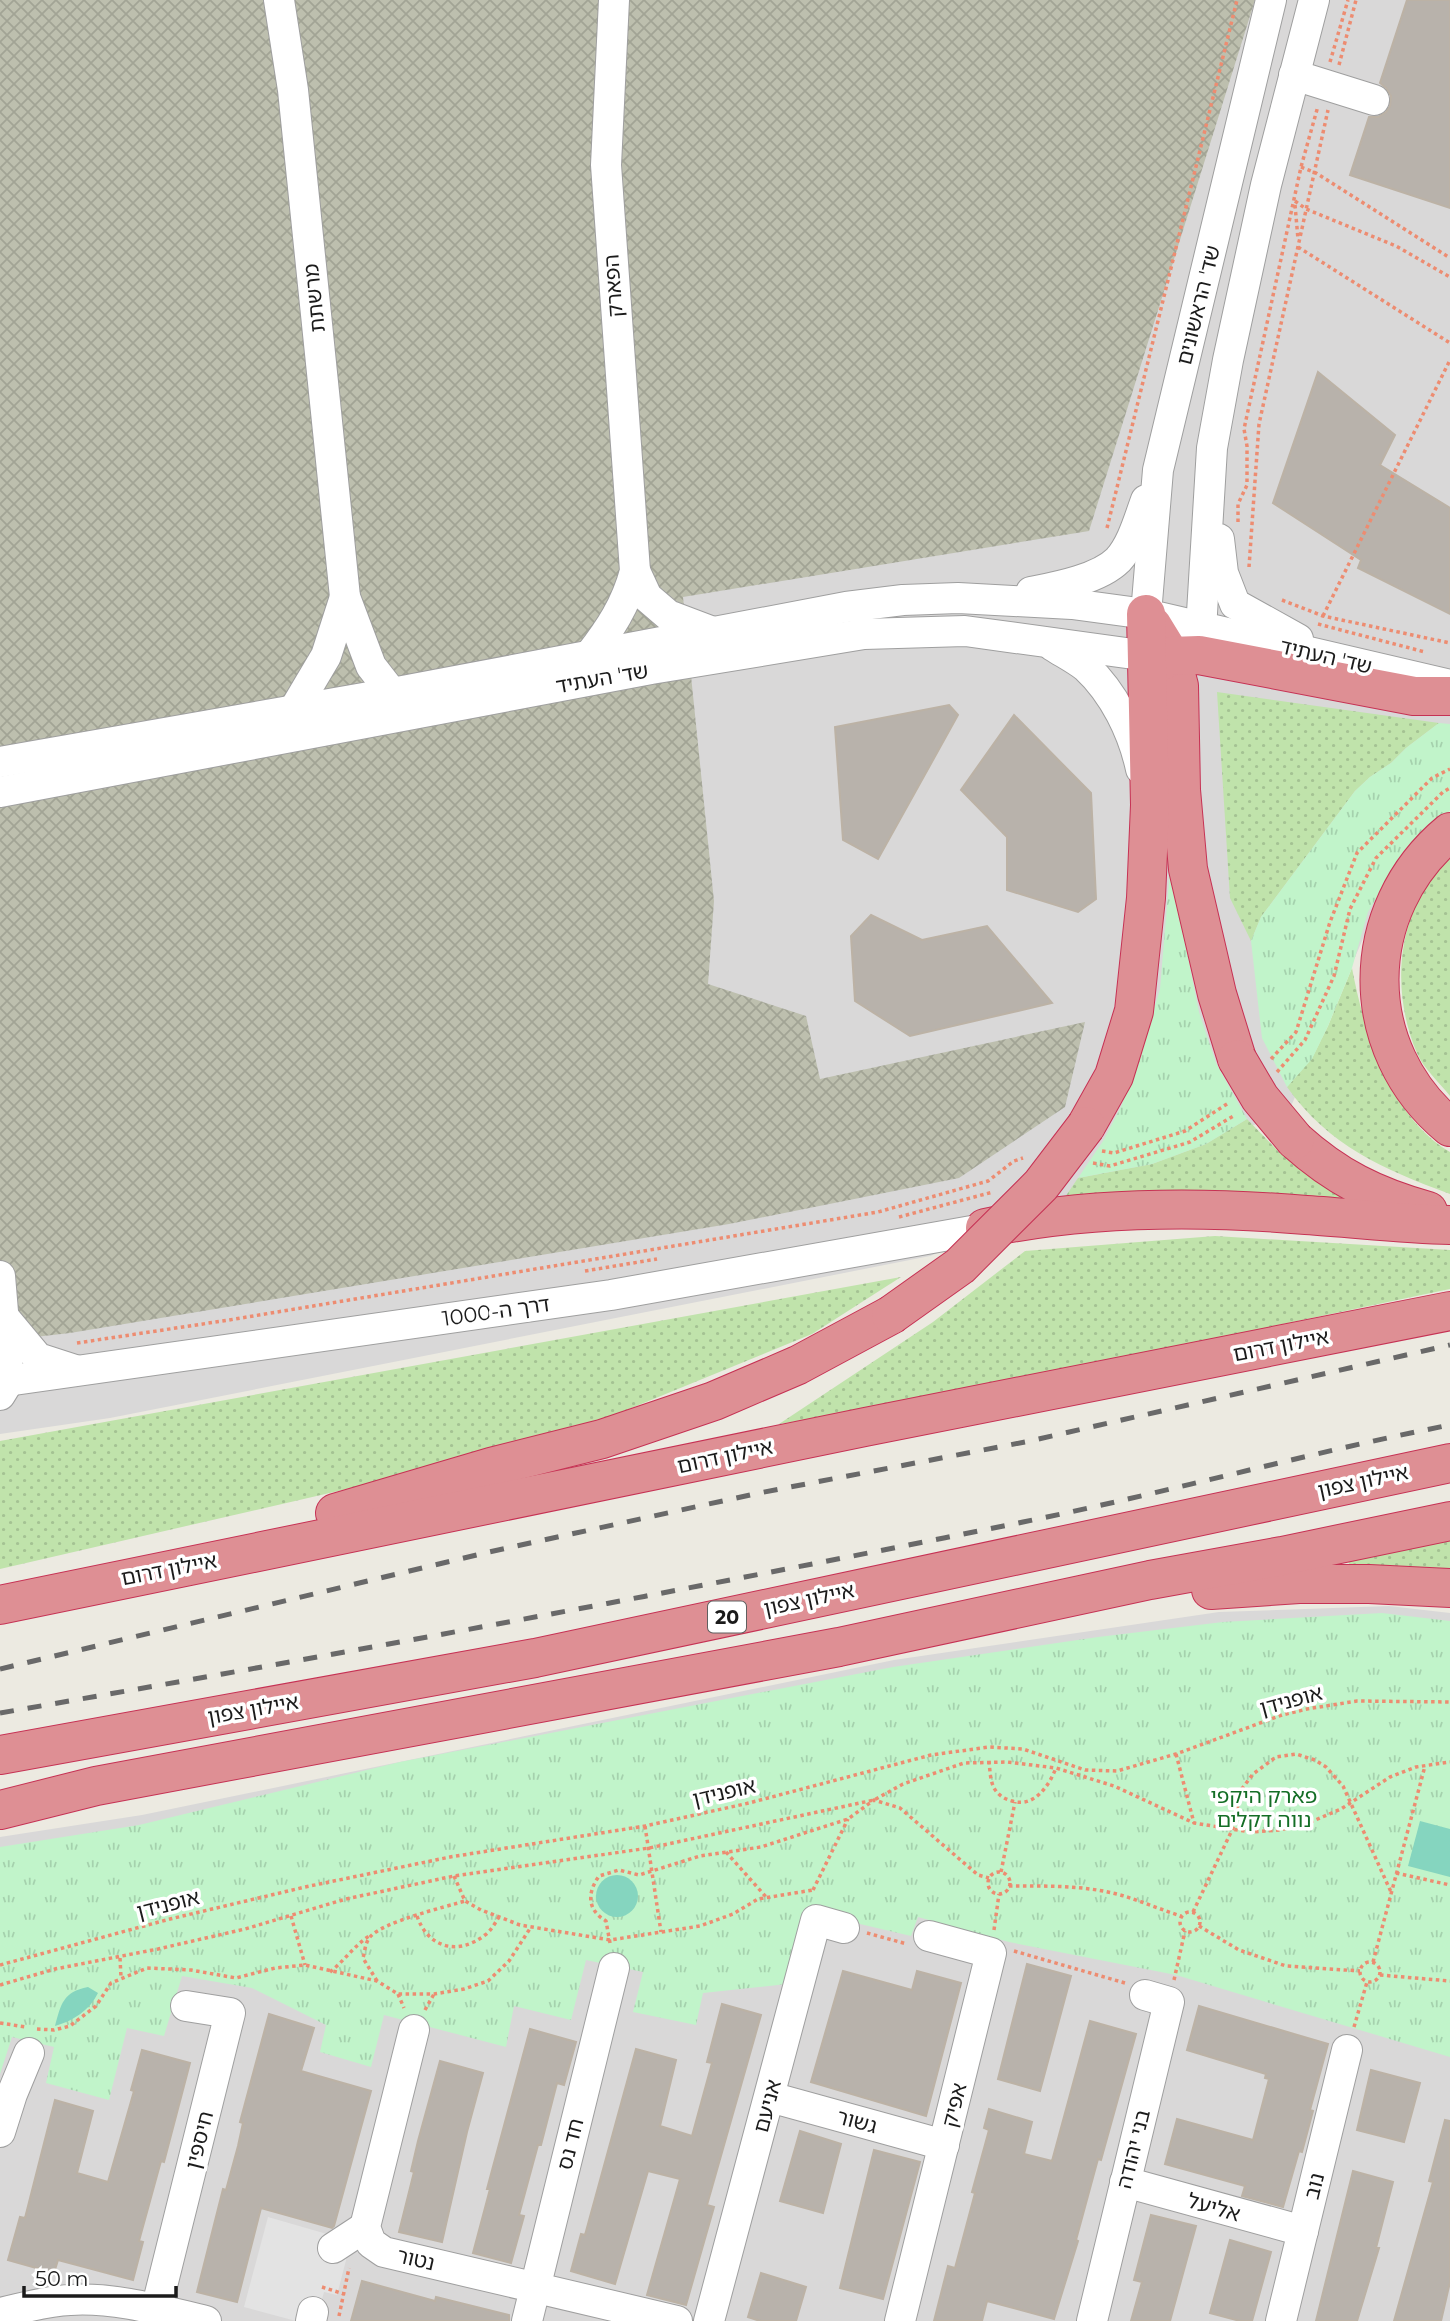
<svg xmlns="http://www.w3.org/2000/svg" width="1450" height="2321" viewBox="0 0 1450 2321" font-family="Montserrat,'Noto Sans Hebrew',sans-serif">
<defs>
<pattern id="construction-cross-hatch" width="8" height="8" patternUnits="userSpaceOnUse" patternTransform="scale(1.75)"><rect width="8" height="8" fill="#bdbfae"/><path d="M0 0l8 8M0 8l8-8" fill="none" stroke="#a2a495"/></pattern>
<pattern id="grass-dots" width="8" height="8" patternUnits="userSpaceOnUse" patternTransform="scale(1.75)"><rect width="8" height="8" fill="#c0e3ab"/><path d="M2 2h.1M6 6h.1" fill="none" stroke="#a4c293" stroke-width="1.8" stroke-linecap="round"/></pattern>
<pattern id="park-tufts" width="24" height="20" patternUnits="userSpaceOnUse" patternTransform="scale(1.75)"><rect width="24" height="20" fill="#c1f4ca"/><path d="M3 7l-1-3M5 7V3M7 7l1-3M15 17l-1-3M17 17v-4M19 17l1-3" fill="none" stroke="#a5d1ad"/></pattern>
</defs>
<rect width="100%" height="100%" fill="#eceae1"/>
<g fill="#d9d8d8">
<polygon points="0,0 1450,0 1450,736 1289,1111 930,1256 110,1418 0,1434"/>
<polygon points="1389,1606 1450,1613 1450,2321 0,2321 0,1837 142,1815 894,1660 1219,1612"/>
</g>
<polygon fill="url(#construction-cross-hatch)" points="0,0 1255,0 1089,531 683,597 714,901 708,984 806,1016 820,1079 1085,1022 1065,1107 959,1178 729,1224 70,1333 0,1341"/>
<g fill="url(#grass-dots)">
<polygon points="1217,692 1439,723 1406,748 1391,763 1370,777 1355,791 1261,917 1251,941 1230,898"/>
<path d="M1450,857v239c-10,-13 -27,-28 -33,-43 -28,-65 -20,-146 33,-196z"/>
<path d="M1352,968c12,64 38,149 98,184v42c-67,-25 -121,-48 -163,-107l25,-29 16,-32z"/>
<polygon points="1247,1119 1280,1153 1325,1185 1382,1210 1061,1203 1078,1178 1152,1164 1206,1144"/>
<polygon points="1215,1236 1450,1250 1450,1289 903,1404 779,1424 933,1322 1025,1251"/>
<polygon points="901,1277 812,1334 546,1443 0,1569 0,1441"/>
<polygon points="1450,1535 1450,1578 1352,1570 1346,1557"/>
</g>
<g fill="url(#park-tufts)">
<polygon points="1439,723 1450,724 1450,811 1424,830 1403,852 1368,912 1352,968 1328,1026 1312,1059 1287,1087 1262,1038 1251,941 1261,917 1355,791 1370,777 1391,763 1406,748"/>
<polygon points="1170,869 1199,1012 1216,1063 1247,1119 1206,1144 1152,1164 1078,1178 1103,1141 1121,1107 1141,1051 1160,989"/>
<polygon points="1382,1613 1450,1621 1450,2057 1176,1975 1009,1942 918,1917 911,1936 809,1912 787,1984 703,1993 696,2025 633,2012 643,1972 586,1960 571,2020 514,2006 506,2047 384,2015 371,2067 320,2052 326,2025 252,1988 182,1976 164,2036 127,2028 109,2100 46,2083 54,2047 12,2037 0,2074 0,1847 139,1825 400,1762 893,1667 1098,1637 1223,1622"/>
</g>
<g fill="#85d5bf">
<polygon points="1420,1821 1450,1829 1450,1877 1408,1866"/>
<circle cx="617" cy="1896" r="21"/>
<path d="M88,1987l10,6c-8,17 -25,28 -43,33 6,-22 8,-34 33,-39z"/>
</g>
<polygon fill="#e3e3e3" points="268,2217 351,2241 337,2295 324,2292 316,2321 296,2321 244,2307"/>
<g fill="#b8b2ab" stroke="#bcb2a5" stroke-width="2">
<polygon points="1407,0 1450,0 1450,208 1350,175 1369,117 1378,117 1386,112 1390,106 1391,96 1386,88 1380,83"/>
<polygon points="1318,372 1395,435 1380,465 1450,508 1450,614 1358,568 1361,560 1273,503"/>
<polygon points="949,705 958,715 878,859 843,840 835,727"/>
<polygon points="1014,715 1091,793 1096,899 1078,912 1007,890 1007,837 961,790"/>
<polygon points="871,915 922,940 987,926 1052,1003 910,1036 855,1001 851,936"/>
<polygon points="1027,1964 1071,1976 1040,2091 998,2079"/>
<polygon points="843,1971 912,1990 917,1971 961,1983 926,2116 811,2082"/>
<polygon points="722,2004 761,2015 707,2205 714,2207 686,2305 647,2295 680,2179 648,2171 615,2284 571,2271 581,2234 585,2235 636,2049 676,2060 660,2126 692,2136 712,2063 707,2062"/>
<polygon points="1199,2006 1328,2044 1310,2110 1313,2111 1302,2152 1299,2151 1283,2207 1242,2196 1245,2186 1165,2164 1177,2119 1253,2140 1269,2079 1265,2078 1266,2074 1187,2050"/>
<polygon points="269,2014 314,2028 301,2071 371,2091 334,2226 332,2228 261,2208 237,2302 197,2292 223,2189 226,2190 238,2146 243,2123 240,2122"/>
<polygon points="1090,2021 1136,2034 1101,2160 1098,2159 1076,2240 1078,2241 1054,2319 987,2301 982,2321 934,2321 948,2266 955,2268 975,2193 972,2192 989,2130 984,2128 989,2109 1032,2122 1024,2154 1052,2161"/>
<polygon points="530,2029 576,2042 564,2085 557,2083 541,2145 538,2145 519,2215 524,2216 511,2263 473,2253 490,2189 487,2189"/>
<polygon points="142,2050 190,2063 164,2162 161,2161 139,2241 143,2242 133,2280 58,2260 54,2273 8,2260 20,2217 25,2218 55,2100 93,2111 77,2173 108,2182 134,2091 131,2090"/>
<polygon points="440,2061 483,2073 467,2132 442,2242 399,2232 414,2172 411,2171 418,2141"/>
<polygon points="1371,2070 1420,2083 1404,2142 1357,2130"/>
<polygon points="1445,2120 1450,2121 1450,2282 1441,2321 1394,2321 1433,2182 1429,2181"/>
<polygon points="800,2131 841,2144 823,2213 780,2201"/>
<polygon points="874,2150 920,2162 883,2299 840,2288"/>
<polygon points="1353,2171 1393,2182 1376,2248 1379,2248 1357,2321 1316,2321"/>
<polygon points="1151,2215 1196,2226 1170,2321 1131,2321 1142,2282 1134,2280"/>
<polygon points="1230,2240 1271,2252 1252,2321 1240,2321 1210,2313"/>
<polygon points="761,2273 806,2287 796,2321 760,2321 748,2317"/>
<polygon points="362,2281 435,2301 436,2297 509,2315 509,2321 351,2321"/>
</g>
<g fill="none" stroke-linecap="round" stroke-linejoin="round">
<defs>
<g id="minor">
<polyline points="279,0 293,90 345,597 371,666 392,693"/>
<polyline points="1294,75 1374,100"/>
<polyline points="1219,539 1223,573 1235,604 1298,639"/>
<polyline points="635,571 647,597 668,615 713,632"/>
<path d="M1031,592c25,-5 68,-13 87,-32 14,-15 21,-41 28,-60"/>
<polyline points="1146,614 1158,470 1271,0"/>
<path d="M1053,646c11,7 23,13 33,21 28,26 47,65 55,102"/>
<polyline points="1200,646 1212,448 1228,360 1266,185 1314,0"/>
<path d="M589,656c21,-27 37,-51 46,-85l-29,-406 8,-165"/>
<polyline points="294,710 326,656 345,597"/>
<polyline points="0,762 392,693 846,607 903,600 958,598 1072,604 1146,614 1450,685"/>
<polyline points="0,792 651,669 864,634 965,631 1148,656 1165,649"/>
<polyline points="0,1276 8,1371 8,1382 0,1395"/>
<polyline points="3,1316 38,1358 75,1370"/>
<polyline points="0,1382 611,1295 983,1229"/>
<polyline points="414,2030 365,2227 371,2243 384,2252 677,2321"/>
<polyline points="770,2097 944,2145"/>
<polyline points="0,2132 12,2094 29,2053"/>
<polyline points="1125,2182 1303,2231"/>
<polyline points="333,2248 365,2227"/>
<polyline points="156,2310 230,2013 186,2006"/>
<path d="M0,2313c23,-5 46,-12 70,-13 45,-3 93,11 136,21"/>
<polyline points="311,2321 313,2312"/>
<polyline points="527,2321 614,1968"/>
<polyline points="709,2321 816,1920 844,1928"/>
<polyline points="900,2321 991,1953 929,1936"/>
<polyline points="1092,2321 1169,2002 1145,1995"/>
<polyline points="1281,2321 1347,2050"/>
</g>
<g id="highway">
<polyline points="1152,625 1171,656 1179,686 1181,790 1188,869 1217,994 1237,1059"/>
<polyline points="1151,667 1171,656 1199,655 1414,696 1450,696"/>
<path d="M1450,832c-94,78 -94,218 0,295"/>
<polyline points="1086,1126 1114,1076 1134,1011 1146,898 1150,805 1146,614"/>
<path d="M1295,1140c41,37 79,56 133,71"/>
<path d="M985,1228c105,-22 214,-22 321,-13 48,3 96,9 144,10"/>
<polyline points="335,1513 491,1467 602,1439 714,1401 798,1365 891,1315"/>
<polyline points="1211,1590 1299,1584 1369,1584 1450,1588"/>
<polyline points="0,1605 865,1427 1450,1311"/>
<polyline points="0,1755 535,1658 1450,1463"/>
<polyline points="0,1810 96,1786 839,1647 1150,1580 1282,1556 1450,1521"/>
</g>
</defs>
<use href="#minor" stroke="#9f9f9f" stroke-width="32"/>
<use href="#highway" stroke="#c63254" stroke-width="40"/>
<g stroke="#ed8c71" stroke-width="3.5" stroke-dasharray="3.5 3.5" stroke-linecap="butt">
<polyline points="1330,62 1348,0"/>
<polyline points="1339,65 1356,0"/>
<polyline points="1301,167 1316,173 1450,258"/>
<polyline points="1295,201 1306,209 1396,246 1450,277"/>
<polyline points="1295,205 1298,239"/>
<polyline points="1298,247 1450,343"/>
<polyline points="1238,522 1238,504 1247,485 1247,446 1244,429 1301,167 1318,106"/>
<polyline points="1107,528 1237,0"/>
<polyline points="1249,567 1259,424 1328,110"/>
<polyline points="1282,600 1323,616 1450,643"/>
<polyline points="1323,616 1450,360"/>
<polyline points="1318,624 1425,652"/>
<polyline points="1271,1059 1296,1032 1330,922 1357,853 1432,778 1450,769"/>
<polyline points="1277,1072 1305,1040 1334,976 1350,909 1376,858 1443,792 1450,788"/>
<polyline points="1102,1151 1114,1153 1185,1131 1230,1102"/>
<polyline points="1093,1163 1110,1166 1190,1142 1235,1115"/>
<polyline points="899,1217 993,1192"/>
<polyline points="585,1271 657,1259"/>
<polyline points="77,1343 229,1320 878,1212 988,1181 1014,1161 1023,1158"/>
<polyline points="1176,1754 1194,1823"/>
<path d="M989,1761c1,9 1,19 5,27 4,7 10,11 18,13 22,7 37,-15 44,-33"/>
<polyline points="645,1826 661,1932"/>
<polyline points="726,1852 767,1898"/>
<circle cx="999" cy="1883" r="11"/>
<polyline points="1001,1872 1015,1802"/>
<polyline points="1396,1873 1450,1885"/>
<polyline points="454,1876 465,1901 481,1910 520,1925 610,1940 700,1926 733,1914 758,1899 813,1890"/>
<path d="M1009,1886c38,0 78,-1 115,10 19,6 38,14 57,20"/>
<polyline points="813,1890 848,1819"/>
<circle cx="1190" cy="1922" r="10"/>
<polyline points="1193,1912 1233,1828 1241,1790 1253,1774 1276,1757 1296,1754 1315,1760 1326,1767 1343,1786 1391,1892"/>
<polyline points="291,1916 305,1965"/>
<path d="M417,1916c11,32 41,40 68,19 6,-4 10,-12 14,-18"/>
<polyline points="1199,1926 1239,1950 1286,1966 1360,1971"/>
<polyline points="994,1930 999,1894"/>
<polyline points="867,1933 907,1944"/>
<path d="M610,1943l-4,-22c-19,-11 -19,-28 -7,-45l20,-6 20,5 61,-19 61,-9 87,-28 26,-19 26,8 78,67 11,3"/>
<polyline points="1014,1951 1125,1983"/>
<polyline points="120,1958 121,1977"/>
<circle cx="1370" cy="1972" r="10"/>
<polyline points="1373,1962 1425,1766"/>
<polyline points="0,1965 170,1919 305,1887 450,1857 645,1826 749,1803 931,1755 989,1747 1023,1749 1085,1770 1117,1771 1176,1754 1282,1715 1307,1709 1357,1701 1450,1702"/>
<path d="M330,1972c14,-11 24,-26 39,-36"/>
<polyline points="1380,1975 1450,1981"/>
<polyline points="1174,1980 1185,1931"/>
<path d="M377,1981l-14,-23c2,-7 2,-15 7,-21 12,-15 75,-30 95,-36"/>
<polyline points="0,1985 55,1969 158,1949 245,1929 346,1899 454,1876 649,1848 874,1800 903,1784 964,1763 1007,1762 1056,1768 1114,1786 1194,1823 1250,1832 1280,1830 1313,1821 1341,1809 1390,1777 1416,1767 1450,1762"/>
<polyline points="398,1994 404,2008"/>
<polyline points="425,2010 434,1994"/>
<polyline points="0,2023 26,2027"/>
<polyline points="1354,2027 1367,1982"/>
<polyline points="37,2029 54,2030 70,2026 96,2006 111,1983 147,1968 191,1970 236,1978 275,1968 305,1965 377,1981 398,1994 434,1994 464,1989 488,1981 509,1961 531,1927"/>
<polyline points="322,2287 344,2294"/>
<polyline points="339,2316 349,2268"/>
</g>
<use href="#minor" stroke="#fff" stroke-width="30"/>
<use href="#highway" stroke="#de8f94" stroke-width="38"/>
<g stroke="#696969" stroke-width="5" stroke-dasharray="14 14" stroke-linecap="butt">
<polyline points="0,1669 489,1552 759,1493 1030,1441 1450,1345"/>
<path d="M0,1713c342,-59 683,-122 1023,-191 143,-29 284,-69 427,-97"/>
</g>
<defs>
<g id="highway-bridge">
<polyline points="1237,1059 1260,1098 1295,1140"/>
<polyline points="891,1315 960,1266 1041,1185 1086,1126"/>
</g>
</defs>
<use href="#highway-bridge" stroke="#c63254" stroke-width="40" stroke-linecap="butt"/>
<use href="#highway-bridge" stroke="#de8f94" stroke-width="38"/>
</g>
<g text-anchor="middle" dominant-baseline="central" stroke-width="7" stroke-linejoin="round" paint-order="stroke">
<rect fill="#fff" stroke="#5f5f5f" stroke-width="2" x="708" y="1601.5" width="38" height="31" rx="5"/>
<g font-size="19" font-weight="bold" fill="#1b1b1b">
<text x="727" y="1617">20</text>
</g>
<g font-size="21" fill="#1b1b1b" stroke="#fff">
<text transform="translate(613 286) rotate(-94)">הפארק</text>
<text transform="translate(314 298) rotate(-96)">מרשתת</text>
<text transform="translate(1198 305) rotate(-76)">שד' הראשונים</text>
<text transform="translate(1326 656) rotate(13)">שד' העתיד</text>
<text transform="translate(602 678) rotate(-10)">שד' העתיד</text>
<text transform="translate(496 1311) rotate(-8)">דרך ה-1000</text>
<text transform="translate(1281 1345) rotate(-11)">איילון דרום</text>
<text transform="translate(725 1456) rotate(-12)">איילון דרום</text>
<text transform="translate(1363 1481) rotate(-12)">איילון צפון</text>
<text transform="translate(169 1569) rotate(-11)">איילון דרום</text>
<text transform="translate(809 1599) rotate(-12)">איילון צפון</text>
<text transform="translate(1291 1700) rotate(-15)">אופנידן</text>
<text transform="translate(253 1709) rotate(-10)">איילון צפון</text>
<text transform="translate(724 1792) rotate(-13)">אופנידן</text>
<text transform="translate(168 1904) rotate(-14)">אופנידן</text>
<text transform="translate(954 2105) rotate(-76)">אפיק</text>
<text transform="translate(767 2106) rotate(-75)">אניעם</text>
<text transform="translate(857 2121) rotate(15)">גשור</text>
<text transform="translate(199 2140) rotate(-76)">חיספין</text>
<text transform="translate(570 2144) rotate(-76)">חד נס</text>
<text transform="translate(1133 2149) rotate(-76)">בני יהודה</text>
<text transform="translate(1314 2186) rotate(-76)">נוב</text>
<text transform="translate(1214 2207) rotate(16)">אליעל</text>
<text transform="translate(416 2259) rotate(13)">נטור</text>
</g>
<g font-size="21" fill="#146e26" stroke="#fff">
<text x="1264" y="1795">פארק היקפי<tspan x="1264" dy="24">נווה דקלים</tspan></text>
</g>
</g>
<path d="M24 2286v10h152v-10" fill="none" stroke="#1b1b1b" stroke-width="3.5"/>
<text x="35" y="2286" font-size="21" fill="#1b1b1b" stroke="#ffffff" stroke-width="5" paint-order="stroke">50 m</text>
</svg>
